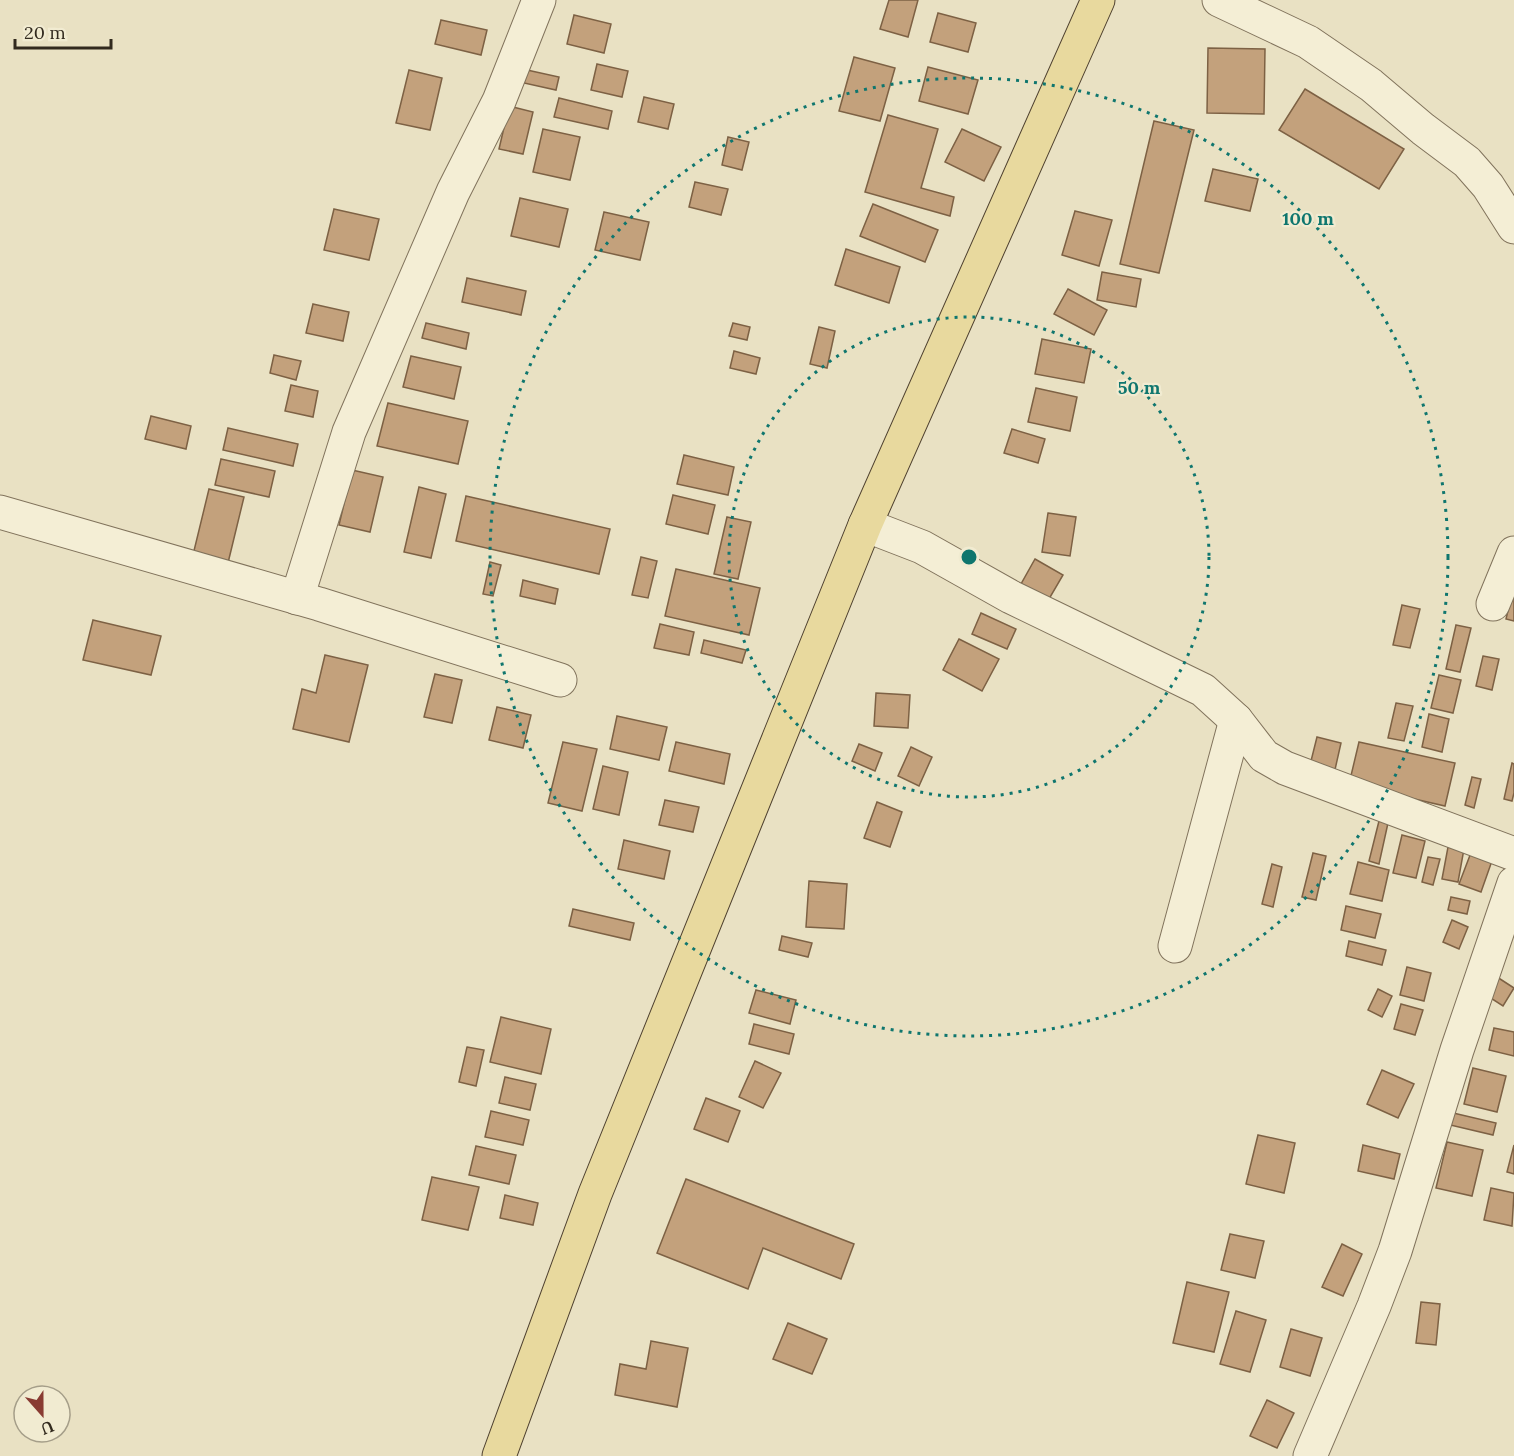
<svg xmlns="http://www.w3.org/2000/svg" width="1514" height="1456" viewBox="0 0 1514 1456" font-family="Lora,serif">
<rect width="100%" height="100%" fill="#e9e1c3"/>
<g fill="#c3a17c" stroke="#7d6144" stroke-width="1.5">
<polygon points="889,0 918,0 908,37 880,29"/>
<polygon points="938,13 976,23 968,52 930,42"/>
<polygon points="574,15 611,24 604,53 567,44"/>
<polygon points="441,20 487,30 481,55 435,44"/>
<polygon points="1208,48 1265,49 1264,114 1207,113"/>
<polygon points="854,57 895,68 880,121 839,111"/>
<polygon points="597,64 628,71 622,97 591,90"/>
<polygon points="928,67 978,80 968,114 919,101"/>
<polygon points="409,70 442,78 430,130 396,123"/>
<polygon points="527,70 559,77 556,90 524,83"/>
<polygon points="1305,89 1404,149 1379,189 1279,130"/>
<polygon points="644,97 674,104 668,129 638,122"/>
<polygon points="559,98 612,111 608,129 554,117"/>
<polygon points="509,106 533,112 523,154 499,149"/>
<polygon points="888,115 938,129 921,188 954,197 950,216 865,192"/>
<polygon points="1154,121 1194,130 1159,273 1120,264"/>
<polygon points="543,129 580,137 570,180 533,172"/>
<polygon points="962,129 1001,147 984,181 945,162"/>
<polygon points="728,137 749,142 742,170 722,165"/>
<polygon points="1213,169 1258,179 1250,211 1205,201"/>
<polygon points="695,182 728,189 721,215 689,207"/>
<polygon points="520,198 568,209 559,247 511,236"/>
<polygon points="873,204 938,230 925,262 860,236"/>
<polygon points="334,209 379,219 369,260 324,250"/>
<polygon points="1075,211 1112,220 1099,266 1062,255"/>
<polygon points="604,212 649,222 640,260 595,250"/>
<polygon points="846,249 900,267 889,303 835,285"/>
<polygon points="1102,272 1141,279 1136,307 1097,300"/>
<polygon points="467,278 526,291 521,315 462,302"/>
<polygon points="1068,289 1107,310 1094,335 1054,314"/>
<polygon points="313,304 349,312 343,341 306,333"/>
<polygon points="426,323 469,333 466,349 422,338"/>
<polygon points="733,323 750,327 747,340 729,336"/>
<polygon points="819,327 835,331 827,368 810,364"/>
<polygon points="1042,339 1091,349 1084,383 1035,374"/>
<polygon points="734,351 760,358 756,374 730,368"/>
<polygon points="274,355 301,361 296,380 270,373"/>
<polygon points="411,356 461,367 454,399 403,387"/>
<polygon points="291,385 318,391 313,417 285,411"/>
<polygon points="1036,388 1077,397 1070,431 1028,422"/>
<polygon points="388,403 468,421 458,464 377,446"/>
<polygon points="151,416 191,426 186,449 145,439"/>
<polygon points="228,428 298,444 293,466 223,450"/>
<polygon points="1012,429 1045,439 1038,463 1004,453"/>
<polygon points="684,455 734,467 728,495 677,484"/>
<polygon points="221,459 275,471 269,497 215,485"/>
<polygon points="352,470 383,477 370,532 339,525"/>
<polygon points="419,487 446,494 431,558 404,552"/>
<polygon points="209,489 244,497 227,567 192,559"/>
<polygon points="673,495 715,505 708,534 666,524"/>
<polygon points="466,496 610,529 599,574 456,541"/>
<polygon points="1048,513 1076,517 1070,556 1042,552"/>
<polygon points="727,517 751,522 738,579 714,574"/>
<polygon points="641,557 657,561 648,598 632,595"/>
<polygon points="1035,559 1063,575 1049,599 1021,584"/>
<polygon points="490,562 501,565 493,596 483,594"/>
<polygon points="676,569 760,588 749,635 665,616"/>
<polygon points="523,580 558,589 555,604 520,596"/>
<polygon points="1511,598 1514,599 1514,621 1506,619"/>
<polygon points="1402,605 1420,609 1410,648 1393,645"/>
<polygon points="981,613 1016,629 1007,649 972,634"/>
<polygon points="93,620 161,636 151,675 83,660"/>
<polygon points="660,624 694,632 689,655 654,648"/>
<polygon points="1456,625 1471,628 1460,672 1446,669"/>
<polygon points="959,639 999,659 982,691 943,670"/>
<polygon points="704,640 746,650 742,663 701,653"/>
<polygon points="325,655 368,665 349,742 293,729 302,689 316,693"/>
<polygon points="1483,656 1499,659 1492,690 1476,686"/>
<polygon points="435,674 462,680 452,723 424,717"/>
<polygon points="1439,675 1461,680 1453,713 1431,708"/>
<polygon points="876,693 910,695 908,728 874,726"/>
<polygon points="1396,703 1413,706 1404,741 1388,738"/>
<polygon points="497,707 531,715 523,748 489,740"/>
<polygon points="1429,714 1449,719 1442,752 1422,747"/>
<polygon points="617,716 667,727 659,760 610,749"/>
<polygon points="1317,737 1341,743 1334,774 1309,769"/>
<polygon points="563,742 597,749 582,811 548,803"/>
<polygon points="676,742 730,754 724,784 669,771"/>
<polygon points="1359,742 1455,763 1445,806 1349,784"/>
<polygon points="859,744 882,753 875,771 852,761"/>
<polygon points="911,747 932,757 919,786 898,776"/>
<polygon points="1512,763 1514,764 1514,793 1512,801 1504,799"/>
<polygon points="603,766 628,772 619,815 593,809"/>
<polygon points="1472,777 1481,779 1474,808 1465,805"/>
<polygon points="665,800 699,807 693,832 659,825"/>
<polygon points="877,802 902,812 890,847 864,838"/>
<polygon points="1379,821 1388,823 1379,864 1369,861"/>
<polygon points="1402,835 1425,841 1416,878 1393,873"/>
<polygon points="624,840 670,851 664,879 618,869"/>
<polygon points="1448,847 1464,849 1458,882 1442,879"/>
<polygon points="1472,850 1493,858 1481,892 1459,884"/>
<polygon points="1313,853 1326,856 1316,900 1302,897"/>
<polygon points="1428,857 1440,859 1433,885 1422,882"/>
<polygon points="1358,862 1389,870 1382,901 1350,894"/>
<polygon points="1272,864 1282,867 1273,907 1262,904"/>
<polygon points="809,881 847,884 844,929 806,927"/>
<polygon points="1451,897 1470,901 1467,914 1448,910"/>
<polygon points="1346,906 1381,914 1375,938 1341,930"/>
<polygon points="573,909 634,923 630,940 569,926"/>
<polygon points="1452,920 1468,927 1459,949 1443,942"/>
<polygon points="782,936 812,943 808,957 779,950"/>
<polygon points="1349,941 1386,950 1382,965 1346,956"/>
<polygon points="1407,967 1431,973 1424,1001 1400,995"/>
<polygon points="1497,977 1514,988 1503,1006 1486,995"/>
<polygon points="1378,989 1392,996 1382,1017 1368,1010"/>
<polygon points="756,990 796,1000 790,1024 749,1013"/>
<polygon points="1401,1004 1423,1010 1415,1035 1394,1029"/>
<polygon points="501,1017 551,1029 541,1074 490,1062"/>
<polygon points="754,1024 794,1034 789,1054 749,1044"/>
<polygon points="1494,1028 1514,1032 1514,1056 1489,1050"/>
<polygon points="467,1047 484,1050 476,1086 459,1082"/>
<polygon points="755,1061 781,1073 763,1108 739,1097"/>
<polygon points="1473,1068 1506,1076 1497,1112 1464,1104"/>
<polygon points="1382,1070 1414,1084 1398,1118 1367,1104"/>
<polygon points="505,1077 536,1084 530,1110 499,1103"/>
<polygon points="706,1098 740,1111 728,1142 694,1129"/>
<polygon points="491,1111 529,1120 523,1145 485,1137"/>
<polygon points="1449,1112 1496,1123 1493,1135 1446,1124"/>
<polygon points="1258,1135 1295,1143 1284,1193 1246,1184"/>
<polygon points="1447,1142 1483,1150 1472,1196 1436,1188"/>
<polygon points="1363,1145 1400,1154 1394,1179 1358,1171"/>
<polygon points="1514,1145 1514,1174 1507,1172"/>
<polygon points="476,1146 516,1155 509,1184 469,1175"/>
<polygon points="432,1177 479,1187 468,1230 422,1220"/>
<polygon points="686,1179 854,1244 841,1279 763,1248 748,1289 657,1253"/>
<polygon points="1491,1188 1514,1193 1512,1226 1484,1220"/>
<polygon points="505,1195 538,1203 533,1225 500,1218"/>
<polygon points="1230,1234 1264,1241 1255,1278 1221,1270"/>
<polygon points="1342,1244 1362,1254 1343,1296 1322,1287"/>
<polygon points="1187,1282 1229,1292 1214,1352 1173,1343"/>
<polygon points="1421,1302 1440,1304 1436,1345 1416,1343"/>
<polygon points="1236,1311 1266,1320 1250,1372 1220,1364"/>
<polygon points="788,1323 827,1339 812,1374 773,1359"/>
<polygon points="1291,1329 1322,1338 1310,1376 1280,1367"/>
<polygon points="651,1341 688,1348 677,1407 615,1395 620,1364 646,1369"/>
<polygon points="1267,1400 1294,1413 1277,1448 1250,1436"/>
</g>
<g fill="none" stroke-linecap="round" stroke-linejoin="round">
<defs>
<g id="minor">
<polyline points="1219,0 1308,42 1371,85 1423,129 1467,162 1488,186 1514,227"/>
<polyline points="0,512 319,604 560,680"/>
<polyline points="865,525 922,547 1011,597 1203,690 1236,720 1264,756 1285,768 1514,854"/>
<polyline points="297,598 349,432 453,192 499,101 539,0"/>
<polyline points="1493,604 1514,553"/>
<polyline points="1175,946 1236,720"/>
<polyline points="1310,1456 1374,1306 1395,1251 1457,1050 1514,883"/>
</g>
<polyline id="primary" points="499,1456 595,1194 865,525 1098,0"/>
</defs>
<use href="#minor" stroke="#81735c" stroke-width="35"/>
<use href="#primary" stroke="#4f412f" stroke-width="35"/>
<use href="#minor" stroke="#f4eed5" stroke-width="33"/>
<use href="#primary" stroke="#e8d99e" stroke-width="33"/>
</g>
<g fill="none" stroke="#0f766e" stroke-width="3" stroke-dasharray="3 6">
<circle cx="969" cy="557" r="240"/>
<circle cx="969" cy="557" r="479"/>
</g>
<circle cx="969" cy="557" r="9" fill="#0f766e" stroke="#f1ebd1" stroke-width="3"/>
<g font-size="18" text-anchor="middle" font-weight="bold" fill="#0f766e" stroke="#f1ebd1" stroke-width="4.5" stroke-linejoin="round" paint-order="stroke">
<text x="1308" y="225">100 m</text>
<text x="1139" y="394">50 m</text>
</g>
<g transform="translate(42 1414) rotate(159)"><circle r="28" fill="#f1ebd1" stroke="#a59e89" stroke-width="1.5"/>
<path d="M0-4.5L10 22L0 15L-10 22Z" fill="#893b32"/>
<text y="-9" font-size="16" font-weight="bold" text-anchor="middle" fill="#322a1e">U</text>
</g>
<path d="M15 39v9h96v-9" fill="none" stroke="#322a1e" stroke-width="3"/>
<text x="24" y="39" font-size="18" fill="#322a1e" stroke="#f1ebd1" stroke-width="4.5" paint-order="stroke">20 m</text>
</svg>
